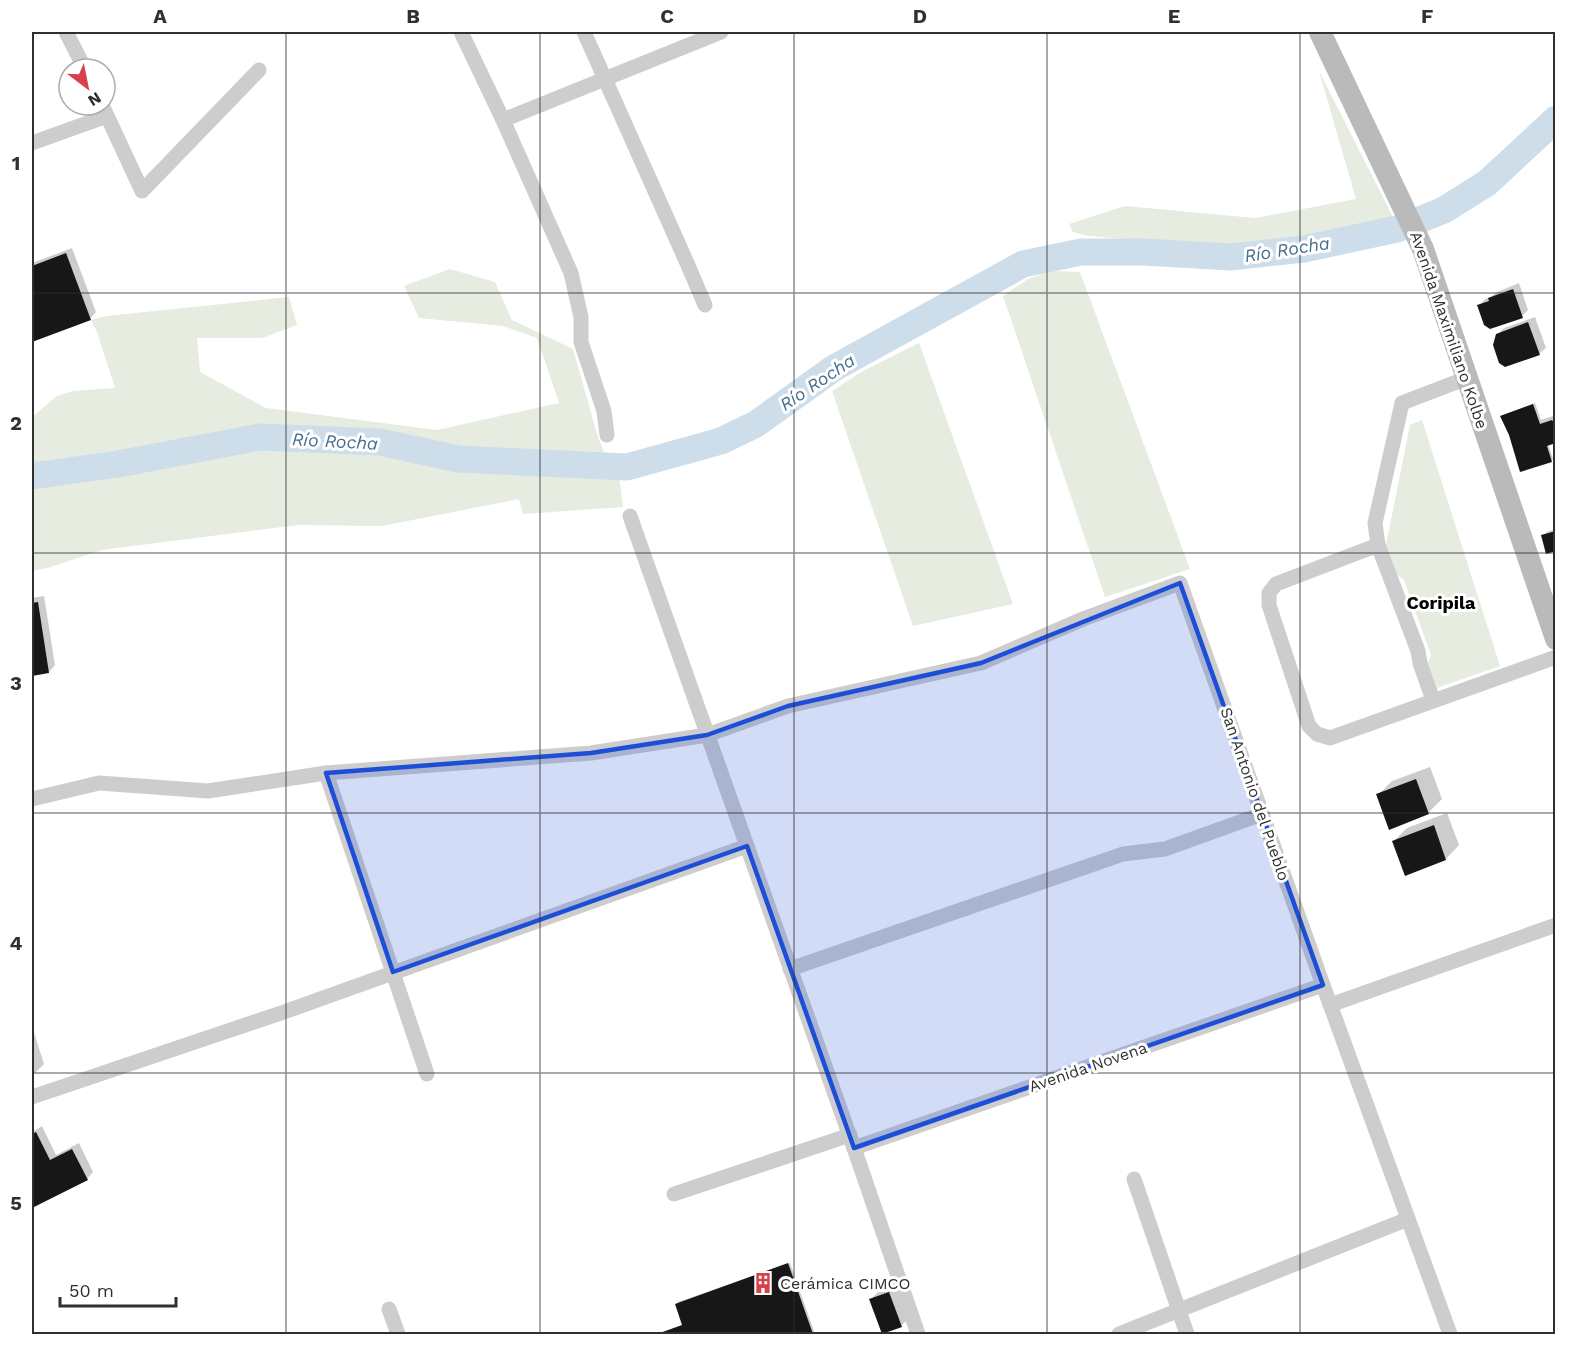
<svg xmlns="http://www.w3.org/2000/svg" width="1587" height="1366" viewBox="0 0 1587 1366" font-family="'Work Sans',sans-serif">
<rect width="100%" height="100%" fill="#fff"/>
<g fill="#e6ecdf">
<polygon points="1319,71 1393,217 1363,227 1231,248 1088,236 1073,232 1069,224 1125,206 1255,218 1356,199"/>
<polygon points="450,269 495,282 512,320 573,349 597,434 604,452 516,450 438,445 387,432 264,427 122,453 32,466 32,417 57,396 73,391 115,388 97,332 91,320 106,316 289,297 297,325 262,338 197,338 200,372 266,408 437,430 559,403 537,338 503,326 419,318 404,286"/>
<polygon points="1052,271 1080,272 1190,569 1105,597 1003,296 1028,279"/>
<polygon points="919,343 1013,604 913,626 832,391 863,371"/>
<polygon points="1422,420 1500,666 1437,688 1428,663 1431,655 1404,580 1396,574 1386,545 1410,425"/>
<polygon points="258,447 375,447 447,466 619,475 623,507 523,514 519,499 382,526 298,525 102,550 47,568 32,571 32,482"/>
</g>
<g fill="#0003">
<polygon points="72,248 96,312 90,319 32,341 32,263"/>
<polygon points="1519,283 1528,310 1522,316 1479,306 1485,299 1491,297 1497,292"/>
<polygon points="1535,317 1546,348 1539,354 1497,335 1504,328"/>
<polygon points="1535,403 1541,420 1556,415 1556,442 1548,444 1553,459 1551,461 1518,456 1502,416"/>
<polygon points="1556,529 1556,550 1543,536 1547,532"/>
<polygon points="44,596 55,665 49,672 32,675 32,598"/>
<polygon points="1430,767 1442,799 1428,813 1378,795 1392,781"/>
<polygon points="1447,813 1459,845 1446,859 1394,841 1407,828"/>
<polygon points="32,1026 44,1064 35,1073 32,1074"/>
<polygon points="42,1126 56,1155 79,1143 93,1172 87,1179 32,1206 32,1132"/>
<polygon points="790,1263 815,1334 658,1334 684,1325 677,1304 678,1302"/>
<polygon points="898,1284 910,1317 901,1326 871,1299 880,1290"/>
</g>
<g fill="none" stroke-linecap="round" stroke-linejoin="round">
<polyline stroke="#cddeea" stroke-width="27" points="32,476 118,464 260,437 380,442 458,459 627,467 721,441 756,424 834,368 1023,264 1081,252 1144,252 1231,257 1304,249 1397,229 1444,210 1487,183 1556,119"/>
</g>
<g fill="#171717">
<polygon points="66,253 91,320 32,342 32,266"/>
<polygon points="1513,289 1523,318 1490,329 1484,325 1477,305 1489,301 1488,298"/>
<polygon points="1528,322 1540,355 1505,367 1499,363 1493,345 1496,334"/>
<polygon points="1533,404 1540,424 1552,420 1556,426 1556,443 1547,446 1552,462 1520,472 1509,435 1500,416"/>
<polygon points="1556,531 1556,551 1546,554 1541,535"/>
<polygon points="38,602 49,673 32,676 32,603"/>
<polygon points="1416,779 1429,814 1389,830 1376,794"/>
<polygon points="1434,825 1446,860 1405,876 1392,841"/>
<polygon points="36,1132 50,1160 72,1149 88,1180 32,1208 32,1134"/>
<polygon points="788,1263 813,1334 657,1334 682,1325 675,1304"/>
<polygon points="889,1292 902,1327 882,1334 869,1299"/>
</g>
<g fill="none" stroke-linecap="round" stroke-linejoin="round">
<g stroke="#cdcdcd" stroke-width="15">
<polyline points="66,32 85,69"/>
<polyline points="461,32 503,120 571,273 581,317 581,342 604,411 607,435"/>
<polyline points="584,32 687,263 705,305"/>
<polyline points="102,105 142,191 259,70"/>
<polyline points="503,120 721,32"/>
<polyline points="32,143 107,116"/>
<polyline points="630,516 854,1148 918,1334"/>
<polyline points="1378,545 1276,584 1269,593 1269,605 1309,726 1317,734 1330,738 1556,657"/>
<polyline points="1433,700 1420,663 1418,651 1378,545 1375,523 1402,403 1467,378"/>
<polyline points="326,773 427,1074"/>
<polyline points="32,799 99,783 208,791 326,773 591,753 707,735 788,706 981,663 1083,619 1180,583 1323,985 1450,1334"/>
<polyline points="790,969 1123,854 1165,849 1262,814"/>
<polyline points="1330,1005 1556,925"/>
<polyline points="32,1097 281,1013 747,846"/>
<polyline points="854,1148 1323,985"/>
<polyline points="1134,1179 1187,1334"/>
<polyline points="674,1194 850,1135"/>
<polyline points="389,1309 398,1334"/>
<polyline points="1119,1334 1408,1219"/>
</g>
<polyline stroke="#bababa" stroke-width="22" points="1320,32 1423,249 1556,639"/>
</g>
<path fill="#1d4ed8" fill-opacity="0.2" stroke="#1d4ed8" stroke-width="4.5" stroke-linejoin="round" d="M1180,583l143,402 -469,163 -107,-302 -354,126 -67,-199 265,-20 116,-18 81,-29 193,-43z"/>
<path fill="none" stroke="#303030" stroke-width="1.5" stroke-opacity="0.55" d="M286,32v1302M540,32v1302M794,32v1302M1047,32v1302M1300,32v1302M32,293h1524M32,553h1524M32,813h1524M32,1073h1524"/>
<defs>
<symbol id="building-bare" viewBox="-9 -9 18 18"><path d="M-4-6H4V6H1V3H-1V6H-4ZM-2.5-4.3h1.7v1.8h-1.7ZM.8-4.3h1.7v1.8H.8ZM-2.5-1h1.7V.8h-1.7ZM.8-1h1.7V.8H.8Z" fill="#d84149" stroke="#fff" stroke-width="2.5" paint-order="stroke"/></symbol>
</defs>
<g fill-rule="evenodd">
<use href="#building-bare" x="748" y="1268" width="30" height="30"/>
</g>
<g text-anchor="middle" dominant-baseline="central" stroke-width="6" stroke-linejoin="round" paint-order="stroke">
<g font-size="16" fill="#303030" stroke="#fff">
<text transform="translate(1449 330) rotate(71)">Avenida Maximiliano Kolbe</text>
<text transform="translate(1255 794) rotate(71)">San Antonio del Pueblo</text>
<text transform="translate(1088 1067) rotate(-19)">Avenida Novena</text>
</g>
<g font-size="16" fill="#303030" stroke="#fff" text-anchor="start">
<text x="780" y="1283">Cerámica CIMCO</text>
</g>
<g font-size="18" font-style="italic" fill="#446f8c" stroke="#fff">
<text transform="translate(1287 249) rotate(-9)">Río Rocha</text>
<text transform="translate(817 382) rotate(-34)">Río Rocha</text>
<text transform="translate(335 441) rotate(3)">Río Rocha</text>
</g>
<g font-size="18" font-weight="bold" fill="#000" stroke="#fff">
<text x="1441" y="602">Coripila</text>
</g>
</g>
<rect width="1587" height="1366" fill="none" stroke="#ffffff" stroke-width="66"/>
<g transform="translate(87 87) rotate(148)"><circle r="28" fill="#ffffff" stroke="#acacac" stroke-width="1.5"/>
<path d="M0-4.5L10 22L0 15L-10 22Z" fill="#d84149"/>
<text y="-9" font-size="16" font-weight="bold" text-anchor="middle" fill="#303030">N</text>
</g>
<path d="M60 1297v9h116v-9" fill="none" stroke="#303030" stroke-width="3"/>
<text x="69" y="1297" font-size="18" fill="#303030" stroke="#ffffff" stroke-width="4.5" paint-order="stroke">50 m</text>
<rect x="33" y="33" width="1521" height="1300" fill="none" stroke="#303030" stroke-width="2"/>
<g font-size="20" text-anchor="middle" font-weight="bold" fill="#303030">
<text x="160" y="23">A</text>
<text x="413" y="23">B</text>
<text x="667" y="23">C</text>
<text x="920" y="23">D</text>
<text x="1174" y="23">E</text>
<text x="1427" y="23">F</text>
<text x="16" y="170">1</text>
<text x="16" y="430">2</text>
<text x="16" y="690">3</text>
<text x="16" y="950">4</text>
<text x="16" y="1210">5</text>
</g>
</svg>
